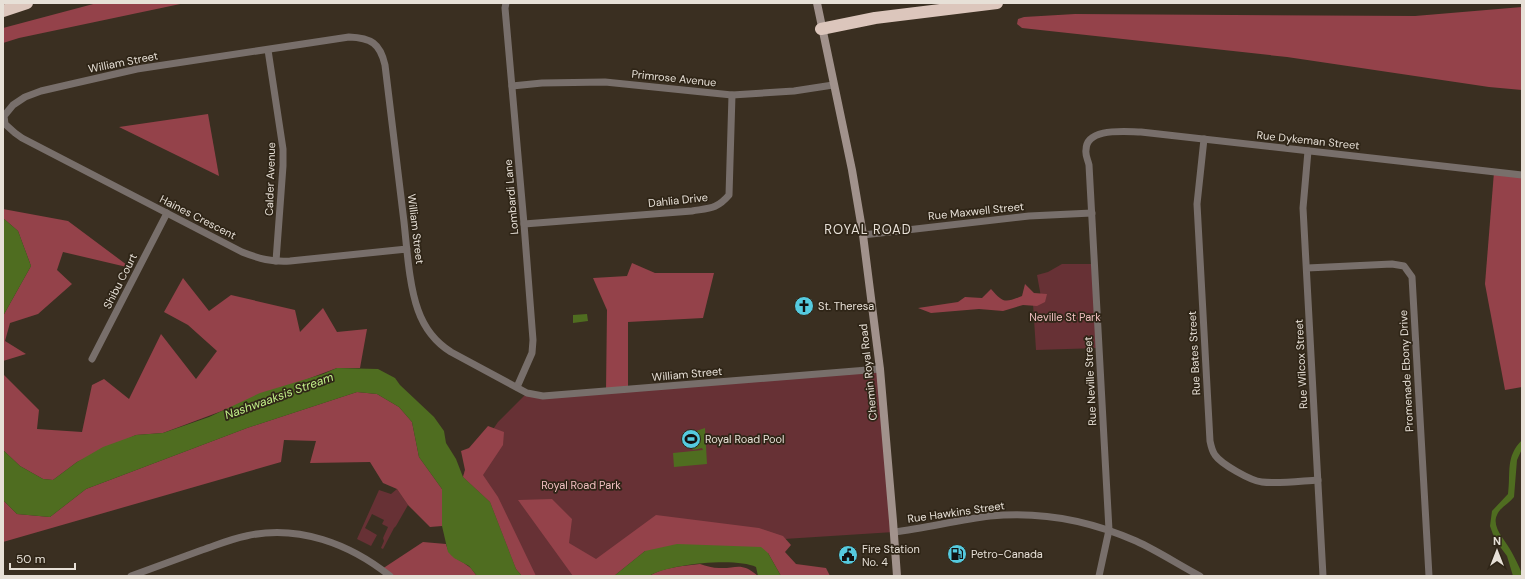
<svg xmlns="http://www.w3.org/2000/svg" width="1525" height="579" viewBox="0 0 1525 579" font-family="'DM Sans',sans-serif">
<rect width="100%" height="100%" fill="#3a2f21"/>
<g fill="#673135">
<polygon points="1062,264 1095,264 1099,348 1036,350 1033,304 1041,297 1037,275 1048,272"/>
<polygon points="880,369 894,532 784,539 768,553 645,551 614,576 522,576 516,569 463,477 465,470 498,422 527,393 535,395"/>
<polygon points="397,489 408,505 396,526 394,528 383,549 381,548 384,541 383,538 388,527 382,524 384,520 372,514 365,528 377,535 371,546 357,539 379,490 391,494"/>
</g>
<g fill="#94424a">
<polygon points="97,3 185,3 19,38 3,43 3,28"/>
<polygon points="1522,7 1522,90 1489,87 1287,57 1022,28 1017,24 1018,19 1024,17 1075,14 1415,16"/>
<polygon points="208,114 219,176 119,127"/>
<polygon points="1494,172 1522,175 1522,387 1505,390 1485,284"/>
<polygon points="3,209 68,221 131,268 63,252 57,270 72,284 38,314 10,323 5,341 26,354 3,361 3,316 31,266 18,231 3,218"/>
<polygon points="632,263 655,273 714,273 703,318 628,322 628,389 606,391 607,310 593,278 627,276"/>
<polygon points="183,278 209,311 231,295 295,310 300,332 323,308 337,332 367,329 360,368 337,368 163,433 136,435 77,462 53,480 43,479 20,466 3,450 4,375 39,410 37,429 82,432 92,385 104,379 129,399 161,334 196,379 217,351 188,325 164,312"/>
<path d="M1025,284l9,9 13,1 -2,8 -8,4 -14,-1 -20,6 -24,-2 -48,4 -13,-5 40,-6 7,-5 17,1 9,-9c12,14 14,14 31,7z"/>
<polygon points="357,392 377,394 399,407 412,422 419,457 442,489 442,526 430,527 408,505 397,489 383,483 370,462 310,463 316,441 284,440 281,462 3,542 3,500 17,514 50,517 86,489 247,428"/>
<polygon points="488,426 504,432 503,445 483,475 498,497 536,576 522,576 516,569 490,502 463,477 465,470 461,451 469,448"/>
<polygon points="552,499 572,519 569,543 596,559 656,515 759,528 783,536 791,545 785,552 796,564 826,568 830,576 781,576 768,553 645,551 614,576 573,576 518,500"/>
<path d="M423,542l23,2c4,15 11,13 22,22 4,2 6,7 9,10h-87l-8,-7z"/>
<path d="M700,564c6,2 13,4 19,4 17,1 22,-7 39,8h-109c15,-9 34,-10 51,-12z"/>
</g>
<g fill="#4f6d20">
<polygon points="3,218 18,231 31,266 3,316"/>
<polygon points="587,314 588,321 573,323 573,315"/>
<polygon points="337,368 378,369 395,378 400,385 434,417 444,431 446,443 456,459 463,477 490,502 516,569 522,576 477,576 469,566 454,558 448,552 442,526 442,489 419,457 412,422 399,407 377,394 357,392 247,428 86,489 50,517 17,514 3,500 3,450 20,466 43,479 53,480 77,462 103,447 136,435 163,433 209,417 260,393 323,374"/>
<polygon points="705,428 707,464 674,467 673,453 703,450 702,448 693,450 684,435"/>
<path d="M1522,440v9l-5,11 -3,37c-5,7 -14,10 -17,18 -6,12 9,26 14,36 4,7 8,15 11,23v2h-9l-6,-20 -12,-16 -5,-14 2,-15 16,-17c3,-21 -3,-37 14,-54z"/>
<path d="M677,544l84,3 7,6 13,23h-23l-2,-9c-20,-10 -88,-3 -107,9h-35l31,-25z"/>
</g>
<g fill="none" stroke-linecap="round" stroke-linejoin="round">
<g stroke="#786f6b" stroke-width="7">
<polyline points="506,3 505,8 524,224 533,340 532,353 517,387"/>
<polyline points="268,50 283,149 283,166 276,261"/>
<polyline points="512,86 542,83 605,82 732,95 794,91 833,85"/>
<path d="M1204,139l-7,65 13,237c1,5 2,10 5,14 6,9 36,26 47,27 16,2 39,-1 56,-2"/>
<polyline points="1308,151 1303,208 1323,576"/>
<path d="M524,224l168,-13c18,-3 25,-2 37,-16l3,-100"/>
<polyline points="863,235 1029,216 1092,213"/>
<path d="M407,249l-117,12c-19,1 -30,-2 -48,-9l-220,-114 -7,-5 -10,-9 -1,-8 9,-11 12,-8 16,-6 26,-6 70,-16 212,-32c22,1 31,6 36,28 6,52 13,105 19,157 3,27 5,63 14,88 6,17 17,32 33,42l76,41 16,3 337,-27"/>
<polyline points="1307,268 1392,264 1404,266 1412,277 1429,576"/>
<polyline points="92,359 167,213"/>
<path d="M894,532c32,-4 64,-12 96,-16 50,-5 101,5 146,25 22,10 43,24 64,35"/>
<path d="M131,576c24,-9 47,-17 71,-26 15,-5 29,-11 44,-14 52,-12 104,8 144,40"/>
<path d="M1099,576l10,-46 -20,-365c-1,-5 -4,-10 -3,-15 0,-23 40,-18 55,-18l381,43"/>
</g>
<polyline stroke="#a1928c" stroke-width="8" points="817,3 852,170 863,235 880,369 893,521 897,576"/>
<g stroke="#dcc6bc" stroke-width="12">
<polyline points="3,11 27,3"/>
<polyline points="821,29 875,18 997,3"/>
</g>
</g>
<defs>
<symbol id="church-disc" viewBox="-11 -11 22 22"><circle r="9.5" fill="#55cadf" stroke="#2f2517"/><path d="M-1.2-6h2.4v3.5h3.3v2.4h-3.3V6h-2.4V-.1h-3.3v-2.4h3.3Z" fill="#111"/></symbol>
<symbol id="stadium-disc" viewBox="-11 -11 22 22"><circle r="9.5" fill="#55cadf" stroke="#2f2517"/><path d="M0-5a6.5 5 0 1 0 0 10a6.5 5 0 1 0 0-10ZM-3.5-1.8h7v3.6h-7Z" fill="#111"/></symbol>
<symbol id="fuel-disc" viewBox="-11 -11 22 22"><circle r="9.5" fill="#55cadf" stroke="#2f2517"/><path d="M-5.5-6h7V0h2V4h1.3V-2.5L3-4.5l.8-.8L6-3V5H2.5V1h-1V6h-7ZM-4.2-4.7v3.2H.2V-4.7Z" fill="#111"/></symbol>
<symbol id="civic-disc" viewBox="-11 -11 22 22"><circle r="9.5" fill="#55cadf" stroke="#2f2517"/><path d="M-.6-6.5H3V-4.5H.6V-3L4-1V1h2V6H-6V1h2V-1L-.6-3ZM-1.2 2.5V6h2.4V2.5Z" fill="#111"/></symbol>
</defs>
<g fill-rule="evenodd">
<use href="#church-disc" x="793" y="295" width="22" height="22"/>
<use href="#stadium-disc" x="680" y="428" width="22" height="22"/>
<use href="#fuel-disc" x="946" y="543" width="22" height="22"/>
<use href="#civic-disc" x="837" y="544" width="22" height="22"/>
</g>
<g text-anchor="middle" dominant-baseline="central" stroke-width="3.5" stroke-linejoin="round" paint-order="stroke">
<g font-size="11" fill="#e7e0d7" stroke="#2f2517">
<text transform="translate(123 62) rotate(-11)">William Street</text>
<text transform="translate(674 78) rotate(6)">Primrose Avenue</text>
<text transform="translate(1308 140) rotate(6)">Rue Dykeman Street</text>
<text transform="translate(270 179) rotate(-88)">Calder Avenue</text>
<text transform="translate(511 197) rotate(-95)">Lombardi Lane</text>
<text transform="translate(678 200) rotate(-6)">Dahlia Drive</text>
<text transform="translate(976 211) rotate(-6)">Rue Maxwell Street</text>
<text transform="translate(198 217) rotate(27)">Haines Crescent</text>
<text transform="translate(416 229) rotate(83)">William Street</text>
<text transform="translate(120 281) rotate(-63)">Shibu Court</text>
<text transform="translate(1194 353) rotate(-93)">Rue Bates Street</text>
<text transform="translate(1301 364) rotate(-93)">Rue Wilcox Street</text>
<text transform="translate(1406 371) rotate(-93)">Promenade Ebony Drive</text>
<text transform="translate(868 372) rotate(-96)">Chemin Royal Road</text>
<text transform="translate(687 374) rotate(-5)">William Street</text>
<text transform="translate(1090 381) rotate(-93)">Rue Neville Street</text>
<text transform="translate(956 512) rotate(-8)">Rue Hawkins Street</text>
</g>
<g font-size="11" fill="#e7e0d7" stroke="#2f2517" text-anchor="start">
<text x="818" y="306">St. Theresa</text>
<text x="705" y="439">Royal Road Pool</text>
<text x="862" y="549">Fire Station<tspan x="862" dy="13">No. 4</tspan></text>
<text x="971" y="554">Petro-Canada</text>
</g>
<g font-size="11" fill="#f0bfc0" stroke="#2f2517">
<text x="1065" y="317">Neville St Park</text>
<text x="581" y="485">Royal Road Park</text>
</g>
<g font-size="12" font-style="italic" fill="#c2f088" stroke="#2f2517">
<text transform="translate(279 396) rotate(-20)">Nashwaaksis Stream</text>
</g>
<g font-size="13" letter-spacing="1" fill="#e7e0d7" stroke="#2f2517">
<text x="868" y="229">ROYAL ROAD</text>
</g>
</g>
<rect width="1525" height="579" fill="none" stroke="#e7e0d7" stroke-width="8"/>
<g transform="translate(1497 551)" stroke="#2f2517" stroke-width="3" paint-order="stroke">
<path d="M0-3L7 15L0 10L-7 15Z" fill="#e7e0d7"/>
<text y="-6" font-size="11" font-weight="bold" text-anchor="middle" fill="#e7e0d7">N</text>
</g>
<path d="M10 563v6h65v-6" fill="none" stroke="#e7e0d7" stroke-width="2"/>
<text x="16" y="563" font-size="12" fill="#e7e0d7" stroke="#2f2517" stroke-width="3" paint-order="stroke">50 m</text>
</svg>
